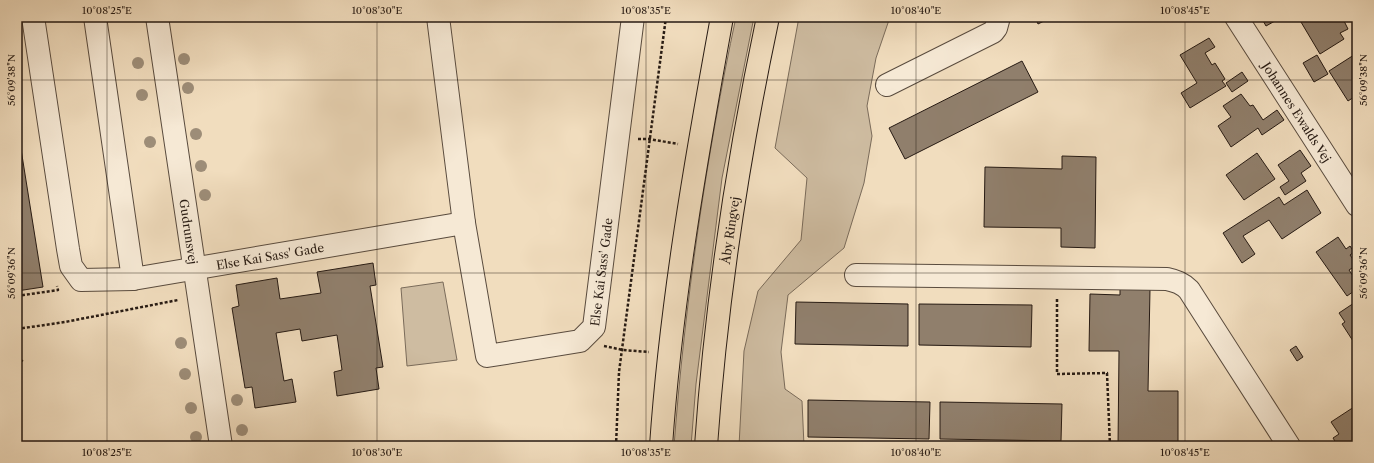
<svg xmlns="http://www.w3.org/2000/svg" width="1374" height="463" viewBox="0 0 1374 463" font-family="'Libre Caslon Text',serif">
<rect width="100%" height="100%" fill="#f1ddbe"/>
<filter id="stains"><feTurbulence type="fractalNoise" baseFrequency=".005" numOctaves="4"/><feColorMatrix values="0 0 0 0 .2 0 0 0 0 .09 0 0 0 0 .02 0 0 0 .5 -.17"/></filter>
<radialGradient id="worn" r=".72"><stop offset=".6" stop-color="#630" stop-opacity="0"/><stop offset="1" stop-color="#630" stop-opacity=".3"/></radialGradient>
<g fill="#cebca1" stroke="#7a6b5a">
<path d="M736,17h18l-32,161 -26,206 -5,62h-17c11,-144 32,-288 62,-429z"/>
<polygon points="799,17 890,17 876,58 867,106 872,136 864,183 844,248 788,295 781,352 785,389 802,401 804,446 739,446 744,351 758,291 801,240 807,178 775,148"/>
<polygon points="443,282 457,360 407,366 401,288"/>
</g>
<g fill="#907f6c" stroke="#261a13">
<polygon points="1035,17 1052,17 1038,24"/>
<polygon points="1261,17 1282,17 1266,26"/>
<polygon points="1298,17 1349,17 1349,18 1344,21 1348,29 1340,33 1344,39 1320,54"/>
<polygon points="1209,38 1215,47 1205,53 1212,65 1215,63 1225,79 1222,81 1226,86 1190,108 1181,93 1197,83 1180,55"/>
<polygon points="1357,53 1357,95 1348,101 1329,71"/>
<polygon points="1317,55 1328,74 1314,82 1303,63"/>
<polygon points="1022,61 1038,92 905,159 889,128"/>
<polygon points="1242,72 1248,81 1232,92 1226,83"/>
<polygon points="1241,94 1250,106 1253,105 1263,120 1277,110 1284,120 1262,135 1258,128 1231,147 1218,126 1231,117 1223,106"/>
<polygon points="17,124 43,287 17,291"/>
<polygon points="1300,150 1311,166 1301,173 1306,181 1285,195 1280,187 1289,181 1278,165"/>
<polygon points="1257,153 1275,179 1244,200 1226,175"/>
<polygon points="1062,156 1096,157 1095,248 1061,247 1061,228 984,227 985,167 1062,169"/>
<polygon points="1307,190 1321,213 1282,239 1269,220 1243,236 1255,254 1242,263 1223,233 1279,197 1284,205"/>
<polygon points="1338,237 1346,249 1350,246 1354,252 1350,255 1357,265 1349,270 1357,282 1357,289 1347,296 1316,252"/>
<polygon points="373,263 376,285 370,286 383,367 376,368 379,389 337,396 334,372 342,370 337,335 302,341 300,329 276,333 284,381 292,379 296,402 255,408 252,387 245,388 232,308 239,306 236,285 277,278 280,299 321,293 317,272"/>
<polygon points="1120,289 1150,289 1148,391 1178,391 1178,446 1118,446 1119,351 1089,351 1090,294 1120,295"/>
<polygon points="1357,301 1357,338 1353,341 1342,324 1345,322 1339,313"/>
<polygon points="796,302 908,304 908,346 795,344"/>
<polygon points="919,304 1032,305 1031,347 919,345"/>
<polygon points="1296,346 1303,357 1297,361 1290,350"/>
<polygon points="808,400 930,402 929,439 808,437"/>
<polygon points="940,402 1062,404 1061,441 940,439"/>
<polygon points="1357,405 1357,446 1338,446 1333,438 1339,434 1331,422"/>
</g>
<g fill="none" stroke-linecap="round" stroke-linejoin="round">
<defs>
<g id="minor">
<path id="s1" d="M33,17l35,232 3,17 10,14 52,-1 331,-56"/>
<polyline points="95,17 133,279"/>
<path id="s2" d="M157,17l64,429"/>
<path id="s3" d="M438,17l26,206 23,133 93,-15 14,-14 39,-310"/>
<path id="s4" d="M1236,17l121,188"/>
<polyline points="887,85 993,32 996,28 999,17"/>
<path d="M856,275l311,4c9,2 15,4 22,11l100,156"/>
</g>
<g id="major">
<path d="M661,446c10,-144 35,-287 61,-429"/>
<path id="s5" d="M706,446c10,-144 32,-288 62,-429"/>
</g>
</defs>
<use href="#minor" stroke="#594b3e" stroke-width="24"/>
<use href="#major" stroke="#261a13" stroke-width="24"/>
<g stroke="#261a13" stroke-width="2.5" stroke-dasharray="3 2" stroke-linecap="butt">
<polyline points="638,139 649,139 678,144"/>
<polyline points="17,296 58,290 57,286"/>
<polyline points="1057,299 1057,374 1107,373 1110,446"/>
<polyline points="17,329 65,322 178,300"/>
<polyline points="604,346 623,350 649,352"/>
<polyline points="17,356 23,362"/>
<polyline points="616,446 619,372 666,17"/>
</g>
<use href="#minor" stroke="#f6e9d5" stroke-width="22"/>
<use href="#major" stroke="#f1ddbe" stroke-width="22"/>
</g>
<g fill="#9d8d78">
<circle cx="184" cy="59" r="6"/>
<circle cx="138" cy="63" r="6"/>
<circle cx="188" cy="88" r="6"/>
<circle cx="142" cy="95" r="6"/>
<circle cx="196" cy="134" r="6"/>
<circle cx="150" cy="142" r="6"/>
<circle cx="201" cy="166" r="6"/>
<circle cx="205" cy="195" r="6"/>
<circle cx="181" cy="343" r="6"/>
<circle cx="185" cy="374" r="6"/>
<circle cx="237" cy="400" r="6"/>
<circle cx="191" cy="408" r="6"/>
<circle cx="242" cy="430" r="6"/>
<circle cx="196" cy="437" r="6"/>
</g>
<path fill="none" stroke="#261a13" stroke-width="1" stroke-opacity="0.45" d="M107,17v429M377,17v429M646,17v429M916,17v429M1185,17v429M17,80h1340M17,273h1340"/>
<g text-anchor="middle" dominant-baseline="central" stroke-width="3" stroke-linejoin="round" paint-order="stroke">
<g font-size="12" fill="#261a13" stroke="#f6e9d5">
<text stroke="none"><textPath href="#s4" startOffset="113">Johannes Ewalds Vej</textPath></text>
<text stroke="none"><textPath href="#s5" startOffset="217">Åby Ringvej</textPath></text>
<text stroke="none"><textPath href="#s2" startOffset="217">Gudrunsvej</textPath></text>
<text stroke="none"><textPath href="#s1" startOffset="460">Else Kai Sass' Gade</textPath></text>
<text stroke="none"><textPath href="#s3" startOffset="512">Else Kai Sass' Gade</textPath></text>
</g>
</g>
<rect width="1374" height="463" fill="none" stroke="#f1ddbe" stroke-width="44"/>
<rect x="22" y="22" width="1330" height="419" fill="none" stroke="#261a13" stroke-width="1.5"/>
<g font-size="10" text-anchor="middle" fill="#261a13">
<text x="107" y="14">10°08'25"E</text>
<text x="377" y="14">10°08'30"E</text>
<text x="646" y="14">10°08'35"E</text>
<text x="916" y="14">10°08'40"E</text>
<text x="1185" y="14">10°08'45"E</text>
<text transform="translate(11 80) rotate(-90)" y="4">56°09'38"N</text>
<text transform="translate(1363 80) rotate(-90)" y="4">56°09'38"N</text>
<text transform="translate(11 273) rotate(-90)" y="4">56°09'36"N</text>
<text transform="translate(1363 273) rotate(-90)" y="4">56°09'36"N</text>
<text x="107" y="456">10°08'25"E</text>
<text x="377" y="456">10°08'30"E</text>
<text x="646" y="456">10°08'35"E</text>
<text x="916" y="456">10°08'40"E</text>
<text x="1185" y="456">10°08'45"E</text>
</g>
<rect width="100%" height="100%" filter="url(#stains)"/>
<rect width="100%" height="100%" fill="url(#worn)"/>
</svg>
